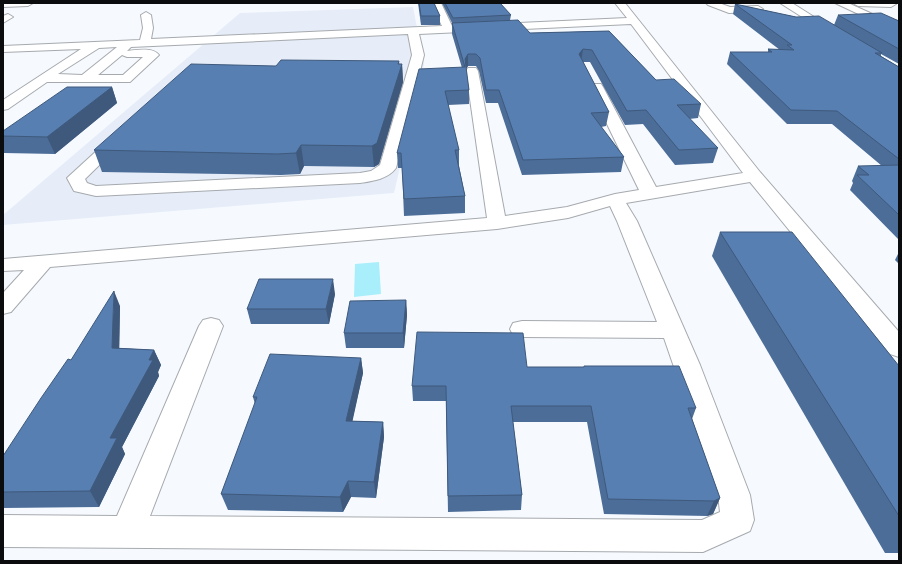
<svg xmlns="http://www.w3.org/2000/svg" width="902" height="564" viewBox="0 0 902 564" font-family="Manrope,sans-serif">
<rect width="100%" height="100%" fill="#f6faff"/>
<polygon fill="#e6edf8" points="413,7 424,64 394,193 3,225 3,215 240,13"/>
<polygon fill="#a9effb" points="379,262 381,294 354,297 355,264"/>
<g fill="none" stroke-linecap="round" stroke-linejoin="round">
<defs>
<g id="minor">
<path d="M431,3h10l11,23 175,-8 -12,-15h10l135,169 139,160v25l-9,-3 -140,-172 -124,21 11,18 63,144 50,130 4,25 -4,11 -47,21 -700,-5v-32l114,1 82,-190 4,-6 8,-2 8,2 4,6 -73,190 552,4 18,-8 -2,-17 -54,-157 -142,-1 -9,-2 -3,-6 3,-6 9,-2 135,1 -40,-101 -7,-15 -42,12 -71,11 -447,38 -39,45 -8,2v-21l21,-23 -21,1v-12l484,-41 -21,-147 2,-3h8l2,3 27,145 62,-9 48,-13 24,-4 -50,-103 2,-3h10l2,3 53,100 87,-14 -112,-149 -212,10 5,21 -28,113c-8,11 -23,13 -36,15l-264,13 -22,-5 -7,-13 48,-44 5,-2 5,2 3,3 -43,42 2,4 9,3 264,-13 11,-2 9,-6 32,-110 -4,-21 -277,13 -4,4c9,-1 26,-4 32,4l-29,27h-83l-39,27 -5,1v-10l78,-51 -78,3v-6l137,-6 3,-12 -2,-13 5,-3 5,3 2,13 -2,11 291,-13zM117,47l-35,28 -24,-1 41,-26zM122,55l5,2h16l-20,18h-25z"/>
<polygon points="706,3 719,3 730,7 758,6 763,9 758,12 729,13 708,5"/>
<polygon points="780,3 792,3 838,32 837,34 829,34"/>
<polygon points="835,3 848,3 899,26 899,33"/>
<polygon points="853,3 895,3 896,4 891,7 858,6"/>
<polygon points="8,14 13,17 3,23 3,16"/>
</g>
<polygon id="highway" points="3,3 33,3 28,6 3,7"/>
</defs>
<use href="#minor" stroke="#a6aaae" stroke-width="2"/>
<use href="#highway" stroke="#a6aaae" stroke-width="2"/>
<use href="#minor" fill="#fff" fill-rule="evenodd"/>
<use href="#highway" fill="#fff" fill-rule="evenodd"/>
</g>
<g fill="#4c6d98">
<polygon points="418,3 434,3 440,16 440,25 421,25"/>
<polygon points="442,3 500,3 511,15 510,20 530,33 609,31 656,80 701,104 698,118 689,119 718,148 713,163 675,165 643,124 625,125 590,62 583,62 609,112 606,126 601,127 624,157 621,172 522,175 498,103 486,103 479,71 476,66 468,66 466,69 469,90 469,104 448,105 459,150 459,166 465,196 465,213 404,216 402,168 398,168 397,153 462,68 452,34 452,23"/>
<polygon points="735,4 834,25 838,15 898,20 899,17 899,64 881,54 881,56 899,67 899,240 850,190 853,183 852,181 858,166 882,166 832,124 787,124 727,64 730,52 768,52 768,49 780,50 733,14"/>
<polygon points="399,64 402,64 403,82 379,164 374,167 304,166 300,174 281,175 102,172 94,150"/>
<polygon points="112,87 117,103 55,154 4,153 3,152 3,131"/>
<polygon points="720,232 899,366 899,553 885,553 712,256"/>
<polygon points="899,252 899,264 895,260"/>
<polygon points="335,294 329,324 251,324 247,309"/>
<polygon points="406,300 407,315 404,348 346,348 344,333"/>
<polygon points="120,306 119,348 154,350 161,365 158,372 159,376 122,447 125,454 99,507 3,508 3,456 71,360"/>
<polygon points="361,358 363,373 352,421 383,422 384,437 376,498 351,497 343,512 228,510 221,494 255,404 253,397"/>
<polygon points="584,366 696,408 692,419 720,498 713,514 707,516 604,514 587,422 513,422 522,495 521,510 448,512 446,401 413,401 412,386 527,367 584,367"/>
</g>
<g fill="#3e597c">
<polygon points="583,49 581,62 579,54"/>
<polygon points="468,54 468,66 465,70 465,59"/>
<polygon points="399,61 400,71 402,64 403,82 379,164 374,167 372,146"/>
<polygon points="112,87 117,103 55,154 47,137"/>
<polygon points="301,145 304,166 300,174 296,153"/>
<polygon points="333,279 335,294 329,324 326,309"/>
<polygon points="114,291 120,306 119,364 112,348"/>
<polygon points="406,300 407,315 404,348 403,333"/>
<polygon points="154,350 161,365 158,372 159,376 122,447 125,454 99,507 90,491 110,438"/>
<polygon points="361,358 363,373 349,437 346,421"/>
<polygon points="383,422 384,437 376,498 374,482"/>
<polygon points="348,481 351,497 343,512 340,497"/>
<polygon points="720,498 713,514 707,516 714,501"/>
</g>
<g fill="#587fb1" stroke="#3e597c">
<polygon points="419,3 434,3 440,16 421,16"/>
<polygon points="445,3 500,3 511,15 453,18"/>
<polygon points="735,4 796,17 819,16 882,53 875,53 899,67 899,159 837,111 791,110 730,52 772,52 768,49 794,50 787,45 792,45"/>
<polygon points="881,13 899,21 899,49 838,15"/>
<polygon points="518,20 530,33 609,31 656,80 674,79 701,104 677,105 718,148 679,150 646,110 627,111 592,50 583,49 579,54 609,112 591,113 624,157 523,160 499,90 486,90 480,58 476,54 468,54 465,59 469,90 445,91 459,150 455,150 465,196 404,199 401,153 397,153 419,69 465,67 452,23"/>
<polygon points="281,60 399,61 398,64 402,64 377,143 372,146 301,145 296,153 277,154 94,150 191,64 276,66"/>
<polygon points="67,87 112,87 47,137 3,136 3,131"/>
<polygon points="899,165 899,215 857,175 869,175 858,166"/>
<polygon points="720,232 792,232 899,366 899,516"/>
<polygon points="259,279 333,279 326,309 247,309"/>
<polygon points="114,291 112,348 154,350 149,360 153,360 110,438 117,438 90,491 3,492 3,456 41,398 68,359 71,360"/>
<polygon points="406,300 403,333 344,333 350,301"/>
<polygon points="417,332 523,333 527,367 584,367 584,366 679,366 696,408 688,408 720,498 714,501 608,499 591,406 511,406 522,495 448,496 446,386 412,386"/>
<polygon points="270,354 361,358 346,421 383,422 374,482 348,481 340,497 221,494 257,397 253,397"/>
</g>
<rect width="902" height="564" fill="none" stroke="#0b0c0e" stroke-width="8"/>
</svg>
